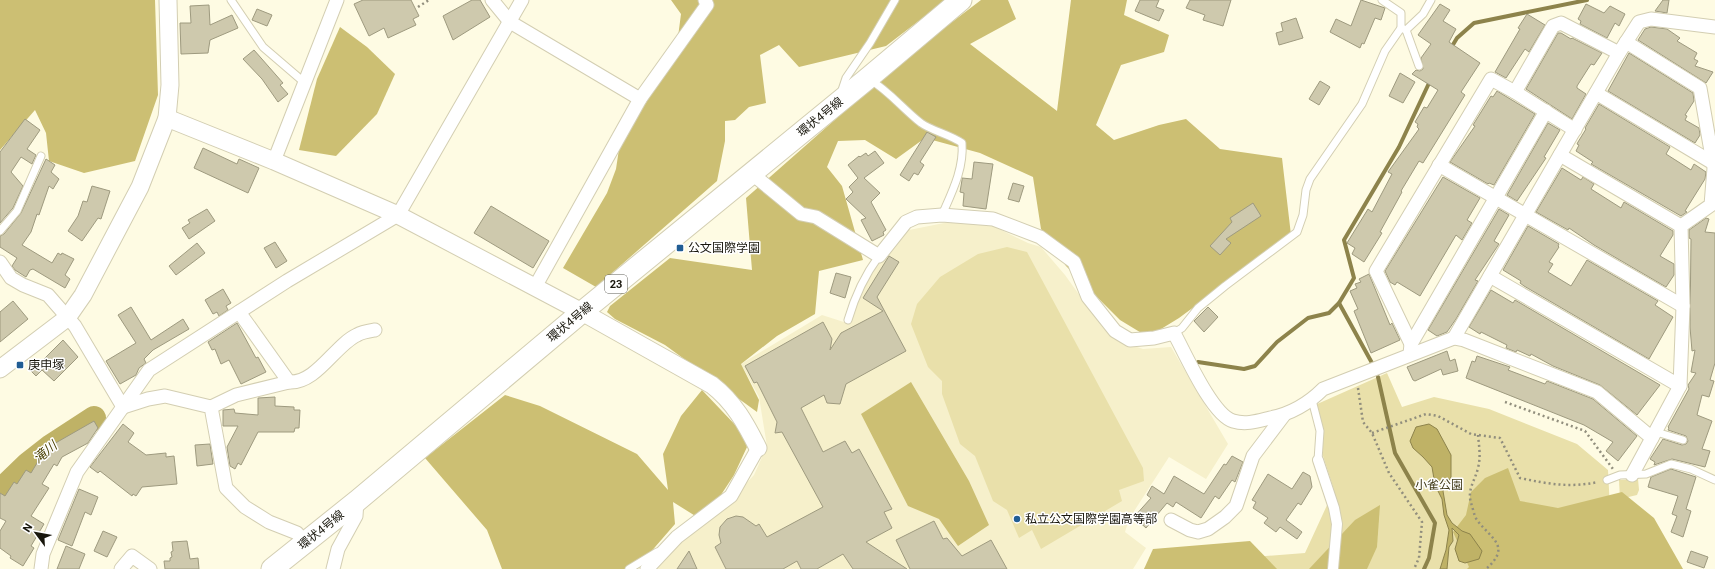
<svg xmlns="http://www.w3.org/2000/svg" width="1715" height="569" viewBox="0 0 1715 569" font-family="Roboto,'Noto Sans JP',sans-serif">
<rect width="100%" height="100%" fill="#fefbe3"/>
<polygon fill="#f6f0cb" points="954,221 991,225 1028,243 1041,247 1065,275 1103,328 1119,341 1143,349 1171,347 1228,444 1206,479 1169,457 1129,519 1125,532 1146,548 1133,569 654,569 680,542 718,514 754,475 767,446 759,397 741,364 822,315 850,324 854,309 866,282 904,231"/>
<g fill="#e9e0aa">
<polygon points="1007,247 1027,252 1143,468 1144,481 1119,490 1122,501 1041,549 1032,530 1019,538 1007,510 993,501 975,456 960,444 942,394 942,381 928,367 911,324 917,304 940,277 978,254"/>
<polygon points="1387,373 1402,407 1434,397 1489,409 1577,444 1608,470 1613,569 1144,569 1148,565 1305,553 1334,490 1323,456 1315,405"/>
<polygon points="1638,479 1639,490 1637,495 1620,499 1619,480"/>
</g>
<g fill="#ccbf73">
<polygon points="0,0 155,0 158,95 135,161 84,173 49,161 46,133 35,110 0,150"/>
<polygon points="671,0 946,0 886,46 799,67 779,45 760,55 766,103 749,107 735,120 725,121 725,141 717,181 596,287 563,268 607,193 616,169 622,129 675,60 681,14"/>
<polygon points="981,0 1008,0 1016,19 970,44 1057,111 1071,0 1127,0 1124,15 1169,35 1164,52 1121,65 1096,125 1114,140 1159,125 1186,119 1220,149 1282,158 1291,235 1179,318 1148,337 1120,320 1066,266 1041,229 1033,177 980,153 925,138 896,159 865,140 838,141 827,167 842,186 863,260 819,271 815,314 777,336 741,364 759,400 757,412 665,345 615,319 607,312 610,306 670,258 752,270 746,198 905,58"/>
<polygon points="340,27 367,47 395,74 377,114 336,156 299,150 317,79"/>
<polygon points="911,382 969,481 989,525 958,546 939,519 908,506 861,414"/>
<polygon points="702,390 740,430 747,447 734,475 715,504 697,517 673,502 675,524 636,569 502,569 487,530 425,458 505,395 540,406 637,454 668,490 663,454 681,416"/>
<polygon points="1508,468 1520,501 1558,508 1622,492 1654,518 1683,569 1467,569 1469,567 1453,532 1466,515 1471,492 1485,478"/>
<polygon points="1380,505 1377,547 1367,569 1309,569 1355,520"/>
<polygon points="1250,541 1277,569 1144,569 1153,549"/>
</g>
<polygon fill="#bfb266" stroke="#8d834b" points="1429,424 1437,429 1451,455 1451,477 1443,491 1447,515 1452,523 1462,531 1470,534 1482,551 1479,559 1465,563 1459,561 1455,549 1459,535 1452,528 1453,541 1449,547 1447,569 1440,569 1446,550 1449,530 1444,515 1442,499 1435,485 1432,467 1423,457 1413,448 1410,441 1416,427"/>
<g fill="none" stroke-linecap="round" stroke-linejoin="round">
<g stroke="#8d834b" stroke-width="4">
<polyline points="1451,48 1457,38 1474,23 1587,0"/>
<polyline points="1339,303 1372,363"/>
<polyline points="1198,362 1244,369 1255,366 1277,342 1308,318 1329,313 1339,303 1354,278 1344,240 1399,147 1430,81"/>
<polyline points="1378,377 1395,453 1435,523 1429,558 1424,569"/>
</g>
<polyline stroke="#bfb266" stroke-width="24" points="0,491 28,464 51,446 94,418"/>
</g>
<g fill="#cec9ad" stroke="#9e9a7f">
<polygon points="363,0 411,0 419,16 413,19 416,25 388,38 384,28 369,36 354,4"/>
<polygon points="472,0 480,0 490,17 453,40 443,16"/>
<polygon points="1140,0 1159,0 1156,7 1164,10 1159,21 1135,11"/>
<polygon points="1190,0 1231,0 1223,26 1203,20 1205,15 1186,8"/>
<polygon points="1361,0 1385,8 1381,20 1375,18 1364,44 1362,43 1360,48 1330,32 1336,19 1351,26"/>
<polygon points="1663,0 1669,0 1667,13 1655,11"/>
<polygon points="1440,4 1450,10 1443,21 1456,29 1449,42 1480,63 1461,92 1465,95 1436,142 1423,163 1419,161 1401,191 1402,192 1380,232 1382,233 1364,262 1352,254 1355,248 1347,243 1368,209 1372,212 1392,174 1388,172 1419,129 1417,127 1418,124 1415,122 1424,107 1427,108 1438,90 1412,74 1416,70 1420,71 1423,69 1421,58 1431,44 1418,35"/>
<polygon points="1586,4 1604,13 1610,6 1625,14 1619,26 1615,23 1607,38 1580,24 1581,21 1578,19"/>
<polygon points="209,5 210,25 232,15 238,28 210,40 208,53 181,54 180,23 191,23 190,6"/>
<polygon points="257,9 272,15 267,26 252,20"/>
<polygon points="1527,14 1545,25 1529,52 1525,49 1506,78 1495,72 1520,29 1518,28"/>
<polygon points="1296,18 1303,38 1279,45 1276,33 1283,31 1281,23"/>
<polygon points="1651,27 1667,29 1680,38 1677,41 1697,53 1694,59 1698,61 1695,66 1713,72 1706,83 1638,40 1645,29"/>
<polygon points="1558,33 1561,33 1571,39 1572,38 1602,53 1594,65 1591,64 1577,86 1577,88 1586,94 1572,119 1526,89"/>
<polygon points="254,50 283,83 280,85 288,94 278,102 262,79 243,59"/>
<polygon points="1629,53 1693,93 1694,101 1685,115 1687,116 1685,120 1699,128 1700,135 1695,143 1608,91"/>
<polygon points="1400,73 1415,82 1403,103 1389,96"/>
<polygon points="1320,81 1330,87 1319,105 1309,99"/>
<polygon points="1497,91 1535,114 1494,185 1489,183 1488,184 1450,162 1475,126 1473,125 1491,96 1493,97"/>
<polygon points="1599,104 1670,147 1666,154 1691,170 1694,164 1706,172 1705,179 1685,211 1687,212 1681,216 1591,164 1593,162 1576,151 1579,145 1577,144 1578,142 1586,129 1585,128"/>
<polygon points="25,119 40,130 27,149 36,155 32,164 21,157 11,172 23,186 13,208 0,223 0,152"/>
<polygon points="1548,123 1560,130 1544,157 1546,158 1517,201 1507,195"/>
<polygon points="927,132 936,137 920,162 924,165 918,175 914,173 909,181 900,175"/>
<polygon points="203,148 237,164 239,159 259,168 248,193 194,168"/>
<polygon points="875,151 884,163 864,178 880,193 871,202 886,230 883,232 884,235 872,241 861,220 866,218 846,199 853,192 849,187 858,178 848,165 859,156 860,157 866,153 868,156"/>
<polygon points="46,159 55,165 51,172 59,179 53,189 49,186 39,215 37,214 31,232 22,245 52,263 58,253 61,255 62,253 74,259 65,275 70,279 65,288 33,269 30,270 26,277 15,270 12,266 17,258 0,247 0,236 4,234 21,213"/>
<polygon points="974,162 993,164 986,209 963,206 964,193 960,192 962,180 962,178 972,179"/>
<polygon points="1562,168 1581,180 1583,177 1594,184 1591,189 1621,208 1624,202 1673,231 1673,235 1660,256 1674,264 1674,275 1666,287 1594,245 1569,228 1568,230 1536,212"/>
<polygon points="1443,177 1480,198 1467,220 1472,223 1462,240 1456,235 1420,296 1397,282 1395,285 1390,282 1385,271"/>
<polygon points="1013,183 1024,186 1019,202 1008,199"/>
<polygon points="92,186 110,191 101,219 98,218 82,241 68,231 78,216 83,201 87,202"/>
<polygon points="1253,203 1261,216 1226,239 1231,243 1220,255 1210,246 1232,222 1230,218"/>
<polygon points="491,206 549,241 533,268 474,233"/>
<polygon points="207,209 215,221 189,239 182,228 190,223 188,220"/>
<polygon points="1499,209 1509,215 1494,241 1499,244 1475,280 1478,281 1456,319 1447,332 1437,336 1428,330"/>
<polygon points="1706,218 1709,219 1705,232 1715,233 1715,363 1710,380 1714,381 1709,397 1702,395 1697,415 1712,421 1702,449 1710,451 1705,467 1672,459 1654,465 1655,462 1650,459 1663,439 1682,445 1686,444 1688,441 1686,436 1668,430 1669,428 1668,427 1689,389 1688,385 1696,373 1691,372 1695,350 1692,351 1690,327 1691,239 1689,238 1689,230"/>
<polygon points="1528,226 1559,244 1558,246 1559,247 1549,262 1553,264 1548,272 1571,286 1587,260 1658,301 1655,305 1673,317 1649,359 1524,286 1520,283 1521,281 1503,270"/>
<polygon points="275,242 287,261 276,268 264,248"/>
<polygon points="197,243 205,253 176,275 169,266"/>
<polygon points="889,256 899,262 877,297 906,351 846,384 840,404 827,403 824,395 801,408 823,452 845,441 852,453 859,449 892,509 884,512 892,528 866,542 907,569 853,569 843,554 817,569 801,569 797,561 783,569 726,569 715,547 721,543 719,535 720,527 727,519 736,516 743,517 756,526 759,524 767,537 823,507 782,432 775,433 777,422 757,382 754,383 745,366 823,322 832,339 830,350 841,333 883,311 863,298"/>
<polygon points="836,273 851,277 845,298 830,293"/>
<polygon points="1369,274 1390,325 1392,323 1400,340 1371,353 1354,311 1358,309 1350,291 1357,288 1355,284 1361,282 1359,279"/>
<polygon points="223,289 231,303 226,306 228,310 219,316 217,312 213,314 205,300"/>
<polygon points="1491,290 1513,303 1515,300 1660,385 1637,415 1600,385 1553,366 1531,354 1530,356 1517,350 1516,352 1506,348 1507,345 1481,332 1480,334 1469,327"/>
<polygon points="13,301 28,319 0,342 0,312"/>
<polygon points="131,307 151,340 183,319 189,329 153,350 144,359 146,363 139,368 136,375 120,384 106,361 136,343 118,315"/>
<polygon points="1208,307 1218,317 1204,332 1194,321"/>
<polygon points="237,323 256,358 258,357 266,372 241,384 229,360 221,364 215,349 212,350 208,342"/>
<polygon points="63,340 78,357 54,381 42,370 36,376 28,368 36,361 39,364"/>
<polygon points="1447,351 1450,361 1455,359 1458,371 1443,375 1441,369 1415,381 1413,380 1407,367"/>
<polygon points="1477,356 1510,367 1508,370 1545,384 1547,381 1593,399 1637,436 1618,461 1606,451 1613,442 1584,425 1466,378 1472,361 1475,362"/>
<polygon points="275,397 275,406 294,407 294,410 300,410 299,428 295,428 294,432 258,432 241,465 238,463 235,469 230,466 227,447 238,426 223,426 223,410 234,409 235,413 258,415 258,398"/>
<polygon points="94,421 98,428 88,443 62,457 57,466 54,464 42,484 49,488 31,516 44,524 31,546 34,548 23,566 10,558 11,556 0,548 0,531 6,521 0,518 0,493 5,496 14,482 17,484 26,470 31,473 40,458 43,460 52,445"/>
<polygon points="123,424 134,433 128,442 146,455 166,453 166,457 174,456 177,484 142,487 136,496 133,494 132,496 100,471 98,473 90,467"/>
<polygon points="210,444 213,464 197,466 195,445"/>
<polygon points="1232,456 1243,462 1235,482 1232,480 1219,499 1215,496 1201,518 1176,502 1173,507 1167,503 1146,528 1134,517 1151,498 1147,495 1152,486 1164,494 1174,476 1204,494 1224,464 1226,465"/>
<polygon points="1671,469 1696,477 1686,509 1691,511 1683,537 1671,532 1677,516 1672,514 1678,496 1648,487 1651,477"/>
<polygon points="1303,472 1310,476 1312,487 1301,505 1298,503 1286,520 1302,532 1297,539 1280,527 1276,532 1264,523 1268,518 1253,508 1256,502 1252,500 1268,474 1292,489"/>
<polygon points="79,489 98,497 91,515 85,512 72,546 58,540"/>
<polygon points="934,521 943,539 947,538 962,556 991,540 1007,569 910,569 896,540"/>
<polygon points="103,531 117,537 107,557 94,551"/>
<polygon points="187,541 190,559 198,558 199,569 165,569 164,561 170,561 170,558 172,557 171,552 173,551 172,542"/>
<polygon points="66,546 85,554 79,569 57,569"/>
<polygon points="689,551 697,569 677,569"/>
<polygon points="1691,551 1708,557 1704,568 1687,562"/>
</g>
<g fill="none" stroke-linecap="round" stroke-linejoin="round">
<defs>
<g id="service">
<polyline points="231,0 263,47 305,83"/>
<polyline points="1401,28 1406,30 1419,66"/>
<polyline points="1406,30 1423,14 1431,0"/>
<path d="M869,79c20,12 34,30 52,44 11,8 28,11 41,20 2,26 -10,49 -20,72"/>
<polyline points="841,93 846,78 870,43 895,0"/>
<polyline points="0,231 17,211 41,156"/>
<path d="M848,320c7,-24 16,-44 31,-64"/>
<polyline points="1174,333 1182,328 1198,308 1225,286 1297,232 1303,215 1306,190 1310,179 1362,104 1385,51 1401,28 1401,13 1382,0"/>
<polyline points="1312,400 1320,431 1318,460"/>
<polyline points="1656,432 1683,440"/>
<polyline points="1607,480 1620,475 1646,474 1671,464 1691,469 1715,480"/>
<polyline points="629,569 657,552"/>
</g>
<polyline id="pedestrian" points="1318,460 1334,508 1337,524 1333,569"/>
<g id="minor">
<polyline points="492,0 510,22 640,99"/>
<polyline points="1626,42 1700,88 1713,163"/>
<polyline points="1515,92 1575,130"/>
<polyline points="1560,155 1681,226"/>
<polyline points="274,161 337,0"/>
<polyline points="1439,165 1683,306"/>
<path d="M751,173l50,41 15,3 63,39 27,-34 11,-5 25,-2 51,4 47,18 34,25 14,35 27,34 15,9 24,-2 20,-5c11,20 38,82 59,88 13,4 25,0 37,-3 20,-4 38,-14 53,-29l131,-51 10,2 133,52 55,46 28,-52 3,-80 -2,-80 30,-21 3,-37 -1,-5 -117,-70"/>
<polyline points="0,262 11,278 23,285 48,295 75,326 123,407"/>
<polyline points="1490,276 1680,386"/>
<polyline points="535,287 640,99 707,5 705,0"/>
<polyline points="239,312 289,382"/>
<polyline points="1454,338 1619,53 1639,22 1651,19 1715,27"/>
<polyline points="1411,344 1546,111"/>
<polyline points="1410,354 1411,344 1376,271 1491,79 1515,92 1553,26 1561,23 1619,53"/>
<polyline points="123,407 148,399 165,396 211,407 226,488 245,507 269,522 297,533 305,544"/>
<path d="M211,407l25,-12 53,-13c27,2 46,-37 68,-47 5,-3 12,-4 18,-5"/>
<polyline points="1632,475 1652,438"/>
<polyline points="1171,520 1190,530 1198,532 1208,529 1225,517 1236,506 1253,456 1284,415"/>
<polyline points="41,569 43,554 77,472 149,370 287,281 398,215 522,0"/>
<polyline points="121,569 132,556 150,569"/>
<polyline points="333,569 338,549 356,516 357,501"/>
<polyline points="647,569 677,537 731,496 758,448"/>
</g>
<g id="tertiary">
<path d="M167,118l107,43 124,54 184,97 130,73c22,17 34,39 46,63"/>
<polyline points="0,369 67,318 83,295 140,187 167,118 170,85 168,0"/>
</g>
<polyline id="primary" points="272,569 357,501 582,312 867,79 961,0"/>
</defs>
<use href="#service" stroke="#d3ceb2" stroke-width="9"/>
<use href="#pedestrian" stroke="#d3ceb2" stroke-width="12"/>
<use href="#minor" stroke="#d3ceb2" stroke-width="15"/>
<use href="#tertiary" stroke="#d3ceb2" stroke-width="19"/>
<use href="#primary" stroke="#d3ceb2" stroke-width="23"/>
<g stroke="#918e7d" stroke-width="2.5" stroke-dasharray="2 3" stroke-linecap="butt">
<polyline points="418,7 429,0"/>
<polyline points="1358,388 1363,422 1372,433 1389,473 1422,522 1419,558 1414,569"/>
<polyline points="1505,402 1585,431 1613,469"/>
<path d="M1372,433l54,-19 12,2 33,18 29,4 20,40c28,6 50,10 78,4"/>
<path d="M1478,435c1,11 3,22 0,33 -3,13 -11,21 -7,35 2,5 3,13 6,17 14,19 35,26 9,49"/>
</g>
<use href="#service" stroke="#fff" stroke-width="7"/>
<use href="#pedestrian" stroke="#fff" stroke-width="10"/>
<use href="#minor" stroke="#fff" stroke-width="13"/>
<use href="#tertiary" stroke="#fff" stroke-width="17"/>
<use href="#primary" stroke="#fff" stroke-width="21"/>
</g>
<g fill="#215d94" stroke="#fff" stroke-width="1.5">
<rect x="676" y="244" width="8" height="8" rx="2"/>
<rect x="16" y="361" width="8" height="8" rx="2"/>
<circle cx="1017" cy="519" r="4"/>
</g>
<g text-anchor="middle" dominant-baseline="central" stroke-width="3" stroke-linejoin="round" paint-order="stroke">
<rect fill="#fff" stroke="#5d5c55" stroke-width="1" x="605" y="275" width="22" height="18" rx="3"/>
<g font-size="11" font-weight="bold" fill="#18160c">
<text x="616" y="284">23</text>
</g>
<g font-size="12" fill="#18160c" stroke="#fff">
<text transform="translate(820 117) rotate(-39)">環状4号線</text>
<text transform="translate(570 322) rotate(-40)">環状4号線</text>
<text transform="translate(321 530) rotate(-39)">環状4号線</text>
</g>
<g font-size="12" fill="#18160c" stroke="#fff" text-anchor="start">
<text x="688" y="248">公文国際学園</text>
<text x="28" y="365">庚申塚</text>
<text x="1025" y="519">私立公文国際学園高等部</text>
</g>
<g font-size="12" fill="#413b19" stroke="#fff">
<text x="1439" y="485">小雀公園</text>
</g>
<g font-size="13" font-style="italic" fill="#493f00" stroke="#fff">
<text transform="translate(45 452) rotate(-39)">滝川</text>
</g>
</g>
<g transform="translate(36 533) rotate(302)" stroke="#ffffff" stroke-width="3" paint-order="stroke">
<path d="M0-3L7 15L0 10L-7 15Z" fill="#18160c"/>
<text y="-6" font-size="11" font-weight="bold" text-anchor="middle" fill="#18160c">N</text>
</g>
</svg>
